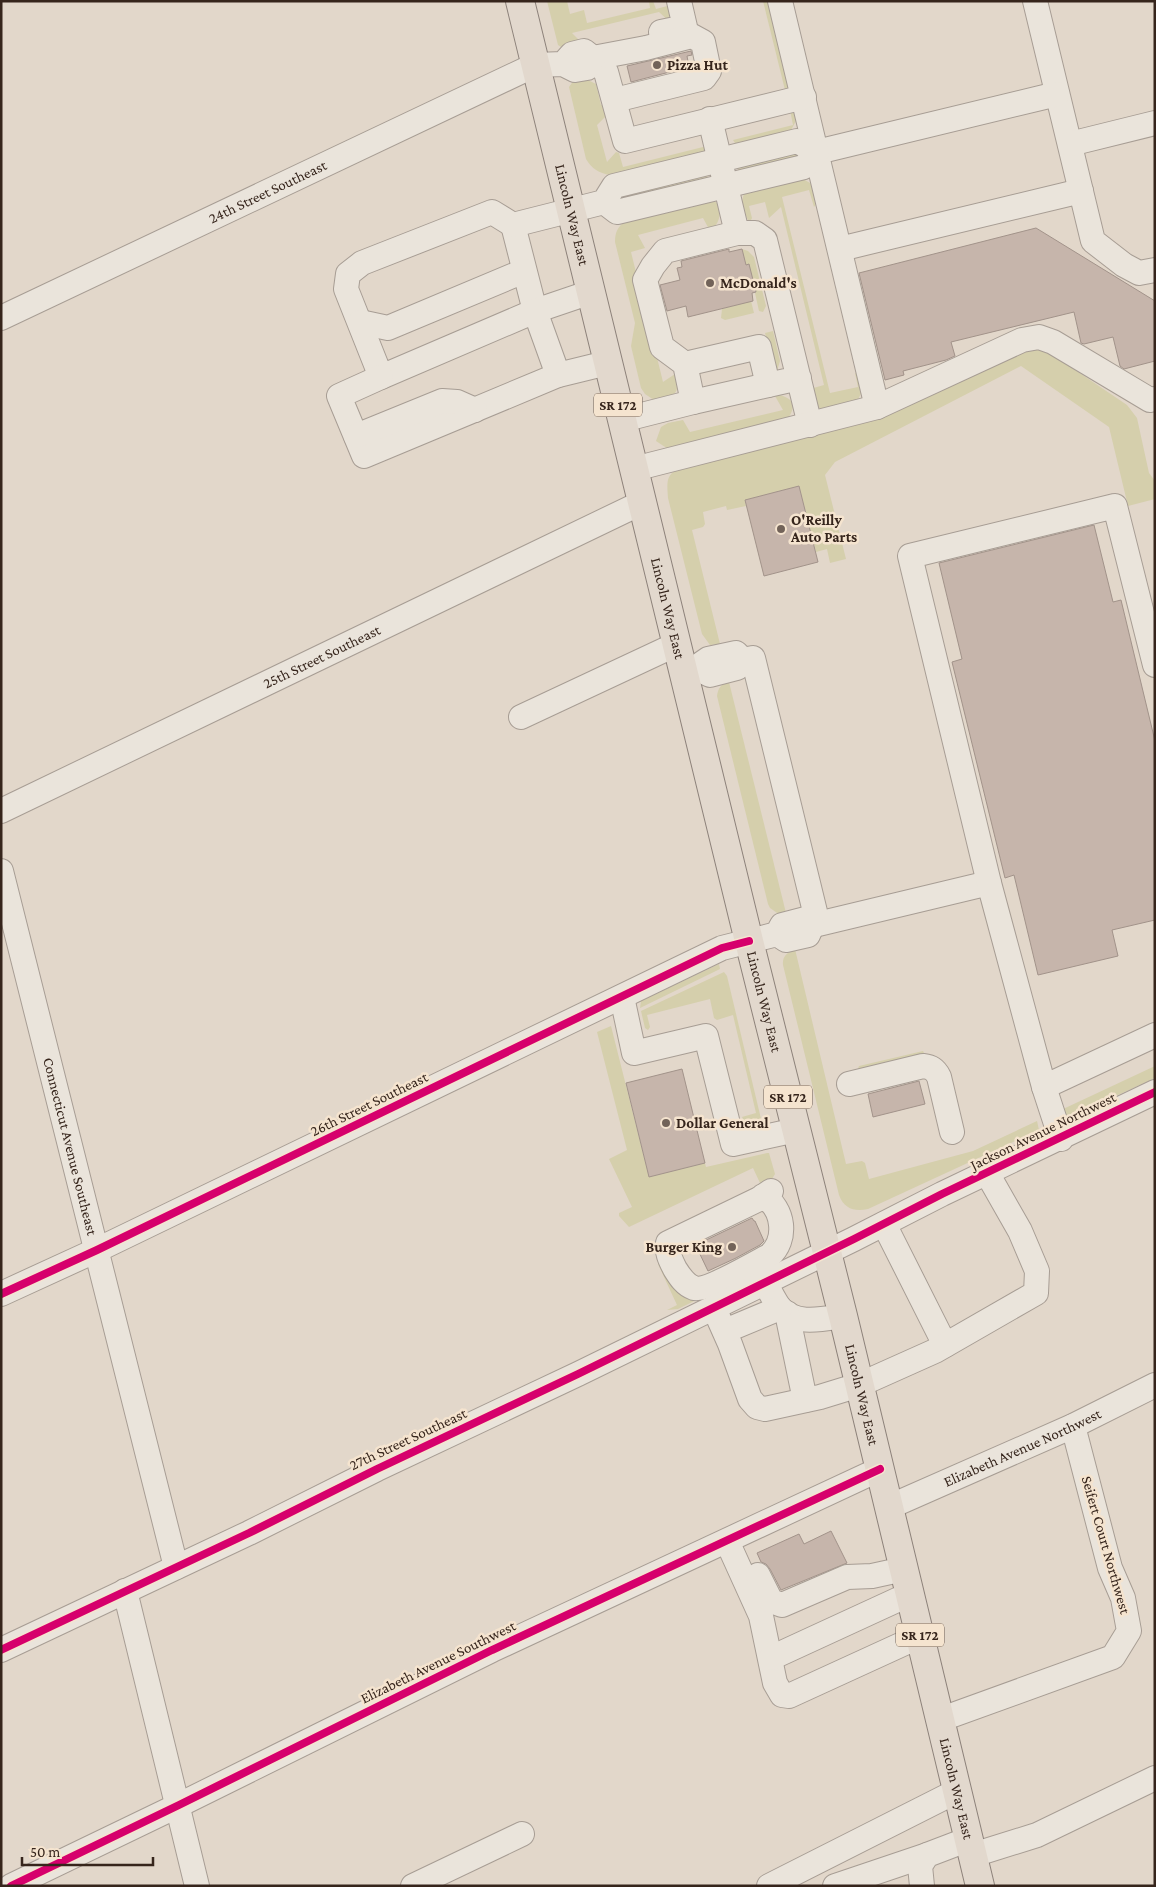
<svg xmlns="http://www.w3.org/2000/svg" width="1156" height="1887" viewBox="0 0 1156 1887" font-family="'Crimson Pro',serif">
<rect width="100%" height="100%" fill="#e2d7ca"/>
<g fill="#d5cfac">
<polygon points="547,1 567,1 570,14 584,10 587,23 650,8 649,1 653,1 656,9 671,5 672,24 659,12 572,33 581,42 564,49 558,45"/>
<polygon points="763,1 768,1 789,88 785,90"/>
<path d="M584,78l12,6 5,21 5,-1 4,8 -13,13 10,37 9,-10 3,1 4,14 84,-21 -3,8 -94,21c-11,-2 -18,-6 -24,-16l-17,-72 5,-7z"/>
<polygon points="790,110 794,113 796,121 791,130 737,146 733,140 793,125"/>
<polygon points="797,151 801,157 738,171 738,166"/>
<polygon points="707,175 708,179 616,203 612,197"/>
<path d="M801,178l11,6 5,19 -3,4 -5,-17 -27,7 48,196 28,-6 -3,-14 3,1 4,17 -5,11 -35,8 -6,-4 -6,-17 14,-4 -43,-178 -12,11 -4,-16 -16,4 3,12 -1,2h-3c-6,-11 -8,-17 -3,-29z"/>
<path d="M713,200l5,4c3,11 2,16 -5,25h-4l-6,-11 -65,17 7,13 -14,4 32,130 12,-8c3,6 5,18 -4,22 -4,2 -12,3 -17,4l-9,-6 -4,-6 -10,-42 4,-23 -20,-81c0,-10 3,-16 11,-21z"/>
<polygon points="742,249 748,251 754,257 766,306 763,312 759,311 755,293 756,292 746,265"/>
<polygon points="751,301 754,313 725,320 721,318 722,309"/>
<polygon points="773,331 780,361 777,371 775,370 765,333"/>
<path d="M1032,346l18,7 77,52 10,13 12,55 6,8v18l-27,7 -19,-79 -88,-61 -186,96 -10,13 21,84 -16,4 -3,-14 -11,3 -17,-66 -54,14 1,6 -19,4 -1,-4 -23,6 2,12 -2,3 -11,3 28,114 -10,1 -8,-11 -34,-136c-1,-16 -3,-24 14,-31l192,-47 58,-29z"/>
<path d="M779,395c19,4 16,16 5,28l-116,26 -12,-8 5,-14 7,-4 15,-3 7,12 93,-22 -8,-14z"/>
<path d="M729,682l57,231 -6,2 -10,-7 -2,-4 -51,-208c1,-8 4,-12 12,-14z"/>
<path d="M795,949l51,215 16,-3 3,2 4,16 104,-28 64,-30 2,9 -171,79c-13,3 -24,0 -29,-14l-56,-230c-1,-9 5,-13 12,-16z"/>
<polygon points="719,964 720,969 640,1008 641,1001"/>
<polygon points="724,972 727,976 762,1123 752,1125 745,1123 742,1117 756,1113 733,1015 717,1020 714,1018 710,999 647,1015 650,1027 648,1030 645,1028 641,1011"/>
<polygon points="611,1026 649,1177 705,1163 706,1167 767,1153 769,1153 775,1174 769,1184 760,1183 753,1168 629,1227 619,1216 619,1213 632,1207 609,1159 627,1150 597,1032"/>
<polygon points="923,1051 926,1057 857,1071 859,1066"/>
<polygon points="1155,1066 1155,1078 1068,1118 1061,1110"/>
<polygon points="659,1259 678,1281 770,1264 678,1309 667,1310 677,1305 658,1264"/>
</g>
<g fill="#c6b5ab" stroke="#a2938a">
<polygon points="691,51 692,55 687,56 689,67 631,82 627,66"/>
<polygon points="1036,228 1155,301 1155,361 1124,369 1120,366 1113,337 1084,344 1081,343 1074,312 951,342 955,356 946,360 903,371 904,375 885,380 859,273"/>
<polygon points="729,249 729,252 742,249 746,265 749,264 756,292 752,293 753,301 688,317 686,306 667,311 660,285 680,280 677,268 682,267 681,261"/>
<polygon points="799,486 818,562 764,576 745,500"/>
<polygon points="1094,525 1113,602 1121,600 1155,741 1155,920 1112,930 1118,956 1038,975 1014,875 1005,878 952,662 962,659 939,563"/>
<polygon points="682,1069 705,1163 649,1177 626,1083"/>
<polygon points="919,1081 925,1104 873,1117 868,1094"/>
<polygon points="752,1218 754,1221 755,1221 764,1241 760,1245 736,1258 708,1271 697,1248 703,1245 702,1242"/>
<polygon points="831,1531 847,1563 781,1590 770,1569 766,1564 761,1562 757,1553 799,1534 804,1544"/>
</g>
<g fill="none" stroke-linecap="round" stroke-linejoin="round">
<defs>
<g id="minor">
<polyline points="780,1 877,407"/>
<polyline points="1035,1 1093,241 1124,265 1139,273 1155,270"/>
<polyline points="661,32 685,27 679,1"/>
<polyline points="593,58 606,72 625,141 804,97"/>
<polyline points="593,58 646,48 692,36 703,42 709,71 704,78 615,100"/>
<polyline points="710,119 737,233"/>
<polyline points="1070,144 1155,123"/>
<polyline points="817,152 1057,94"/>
<polyline points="513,225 535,311 558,375"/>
<polyline points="840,249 1081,191"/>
<polyline points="591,292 535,311 381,377 346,289 348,274 362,263 492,212 513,225 604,202 614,186 797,141 817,152 804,167 617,212 604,202"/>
<path id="s1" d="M1,318l534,-253 28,-1 12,6 12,-2 6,-10 -9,-7 -12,3 -9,10"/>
<polyline points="360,322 388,328 524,271"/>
<polyline points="685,364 759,347 768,385"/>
<polyline points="381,377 339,396 364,456 558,375 607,363"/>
<polyline points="799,378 693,402 685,364 662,347 645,280 653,266 665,251 737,233 755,233 765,240 810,425"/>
<polyline points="622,420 693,402"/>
<polyline points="356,436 442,401 457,402 475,410"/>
<polyline points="634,469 877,407 1022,340 1039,337 1053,342 1150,400 1155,399"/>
<polyline points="743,660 736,653 708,659 695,668 710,675 737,668 743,660 753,658 818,924 989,883"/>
<polyline points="1155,665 1115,506 910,556 989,883 1044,1087 1155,1035"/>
<polyline points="521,717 677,644"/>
<path id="s2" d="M1,811l642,-309"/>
<path id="s3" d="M1,871l175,696"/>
<polyline points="622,997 634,1053 706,1036 733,1144 796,1130"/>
<path d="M849,1084l74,-18c8,1 12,3 16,11l13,55"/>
<polyline points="1044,1087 1061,1139"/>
<path d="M763,1196c21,12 25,44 6,60 -14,7 -62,36 -75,32 -9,-3 -14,-11 -19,-19 -4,-8 -9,-17 -7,-26l91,-44 12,-8"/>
<polyline points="884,1224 945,1345"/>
<path d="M765,1283c5,8 9,17 14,24 15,19 44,12 64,9"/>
<polyline points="1,1294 97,1250 722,948 777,934 782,925 805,919 812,926 808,935 786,940 777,934"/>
<polyline points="714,1308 730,1344 750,1399 757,1407 765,1409 820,1397 859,1385 935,1351 1036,1293 1037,1271 1020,1231 987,1173"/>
<polyline points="787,1313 805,1400"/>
<polyline points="725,1331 780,1308"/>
<path id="s4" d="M889,1507l184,-81 82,-41"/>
<polyline points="727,1541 761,1616 775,1683 782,1695 789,1696 920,1636"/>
<polyline points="758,1575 771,1601 782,1605 847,1577 872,1576 904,1569"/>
<polyline points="125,1591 197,1886"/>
<polyline points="1,1650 249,1533 377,1469 578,1374 854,1239 942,1194 1155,1092"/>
<polyline points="771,1658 910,1594"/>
<polyline points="939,1720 1113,1657 1129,1631 1123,1598 1110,1568 1073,1426"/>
<polyline points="973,1855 1037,1835 1155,1778"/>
<polyline points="11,1886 179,1805 492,1650 880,1469"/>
<polyline points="413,1886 522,1834"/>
<polyline points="769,1886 957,1791"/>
<polyline points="835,1886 927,1855"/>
<polyline points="922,1886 920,1866 927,1855 969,1839"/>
</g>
<g id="major">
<path id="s5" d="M520,1l229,940 94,375 137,570"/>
</g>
</defs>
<use href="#minor" stroke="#a79d94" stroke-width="26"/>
<use href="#major" stroke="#8d827a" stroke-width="30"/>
<use href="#minor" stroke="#eae4db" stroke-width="24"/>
<use href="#major" stroke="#e2d8cd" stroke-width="28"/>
<defs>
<g id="cycleway">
<polyline points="1,1294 97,1250 722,948 749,941"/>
<polyline points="1,1650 249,1533 377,1469 578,1374 854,1239 942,1194 1155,1092"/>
<polyline points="11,1886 179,1805 492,1650 880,1469"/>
</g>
</defs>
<use href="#cycleway" stroke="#f5e4cf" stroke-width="11"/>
<use href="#cycleway" stroke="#d6006c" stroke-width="8"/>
</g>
<g fill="#726359" stroke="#f5e4cf" stroke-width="2">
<circle cx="657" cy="65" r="5"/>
<circle cx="710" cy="283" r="5"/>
<circle cx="781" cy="529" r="5"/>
<circle cx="666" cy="1123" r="5"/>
<circle cx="732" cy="1247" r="5"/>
</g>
<g text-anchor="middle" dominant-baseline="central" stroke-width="5" stroke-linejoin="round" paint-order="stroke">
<g fill="#f5e4cf" stroke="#6f5e52" stroke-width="1">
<rect x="594" y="393.5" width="48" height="23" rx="4"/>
<rect x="764" y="1085.5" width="48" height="23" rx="4"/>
<rect x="896" y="1623.5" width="48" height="23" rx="4"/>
</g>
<g font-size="14" font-weight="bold" fill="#36251c">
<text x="618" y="405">SR 172</text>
<text x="788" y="1097">SR 172</text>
<text x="920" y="1635">SR 172</text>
</g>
<g font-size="15" font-weight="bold" fill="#36251c" stroke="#f5e4cf" text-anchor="start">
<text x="667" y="65">Pizza Hut</text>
<text x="720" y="283">McDonald's</text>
<text x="791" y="520">O'Reilly<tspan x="791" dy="17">Auto Parts</tspan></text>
<text x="676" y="1123">Dollar General</text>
<text x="722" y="1247" text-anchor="end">Burger King</text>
</g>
<g font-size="15" fill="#36251c" stroke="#f5e4cf">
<text stroke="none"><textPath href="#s1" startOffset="295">24th Street Southeast</textPath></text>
<text stroke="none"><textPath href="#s5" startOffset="220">Lincoln Way East</textPath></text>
<text stroke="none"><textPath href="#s5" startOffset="625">Lincoln Way East</textPath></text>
<text stroke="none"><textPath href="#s2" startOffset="356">25th Street Southeast</textPath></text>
<text stroke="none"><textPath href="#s5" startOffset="1030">Lincoln Way East</textPath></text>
<text transform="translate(369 1104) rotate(-26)">26th Street Southeast</text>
<text transform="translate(1043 1131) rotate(-26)">Jackson Avenue Northwest</text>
<text stroke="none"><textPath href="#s3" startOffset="284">Connecticut Avenue Southeast</textPath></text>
<text stroke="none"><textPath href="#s5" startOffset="1435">Lincoln Way East</textPath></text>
<text transform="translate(408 1439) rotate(-25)">27th Street Southeast</text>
<text stroke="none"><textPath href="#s4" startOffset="146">Elizabeth Avenue Northwest</textPath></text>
<text transform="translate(1106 1545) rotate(74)">Seifert Court Northwest</text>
<text transform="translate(438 1662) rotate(-26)">Elizabeth Avenue Southwest</text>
<text stroke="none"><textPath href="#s5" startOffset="1840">Lincoln Way East</textPath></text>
</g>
</g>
<rect width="1156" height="1887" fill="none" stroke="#36251c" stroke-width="5"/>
<path d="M22 1857v8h131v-8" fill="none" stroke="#36251c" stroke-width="2.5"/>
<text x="30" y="1857" font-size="15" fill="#36251c" stroke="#f5e4cf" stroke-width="4" paint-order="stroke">50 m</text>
</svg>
